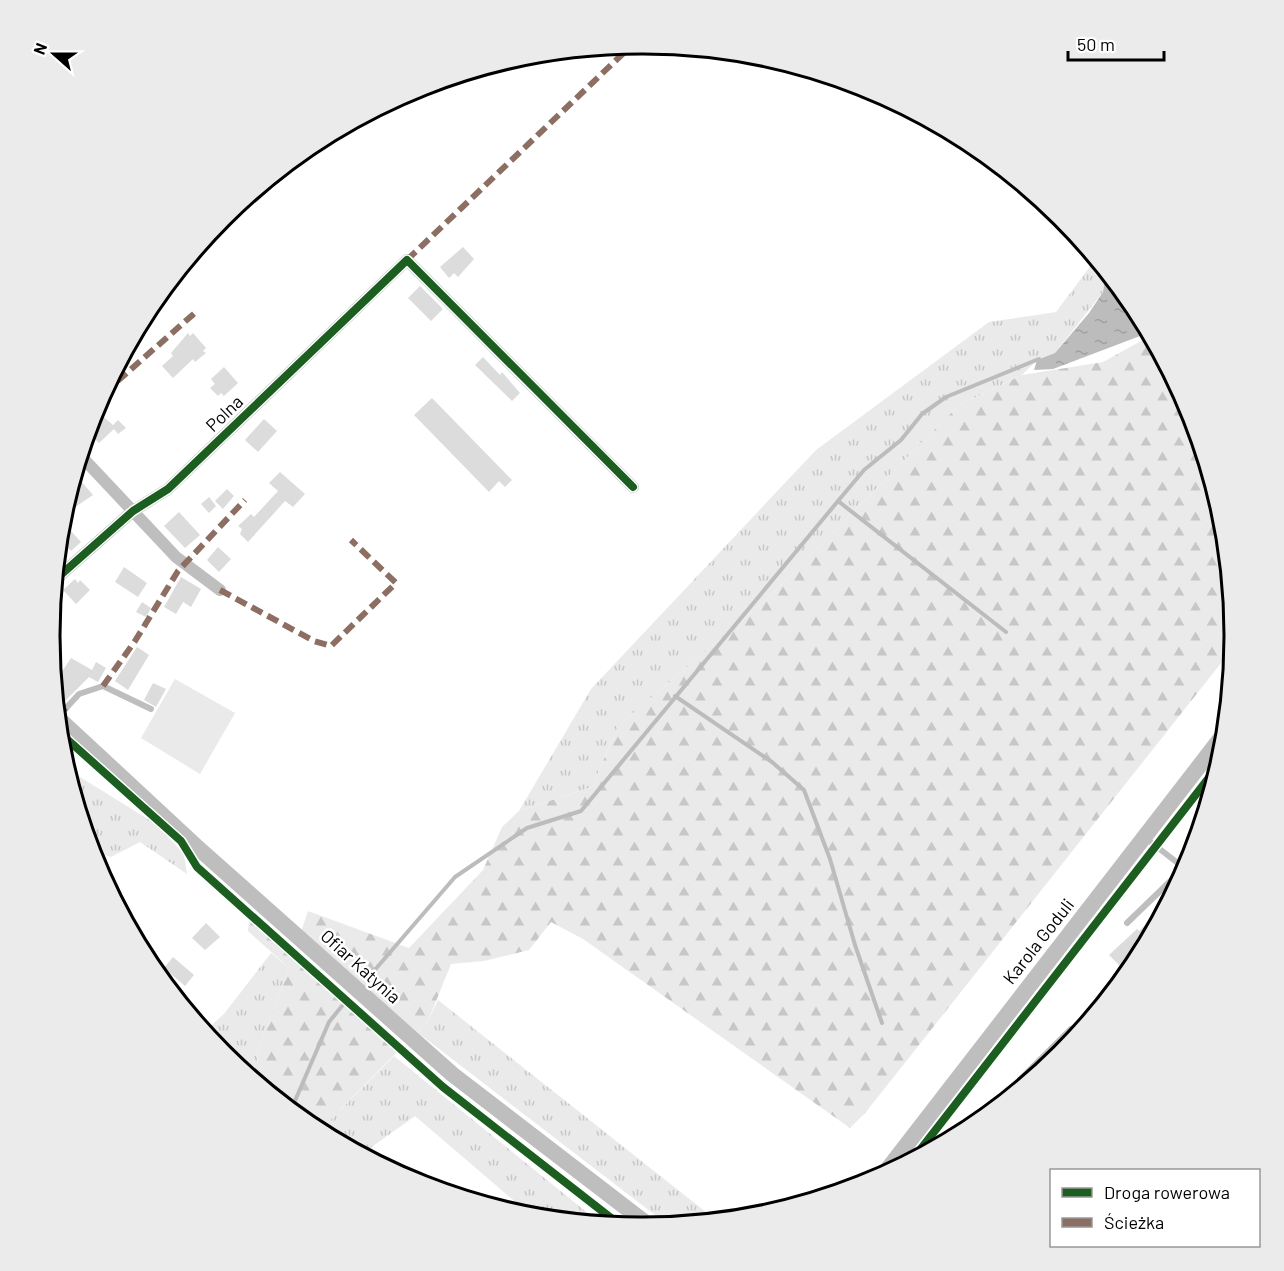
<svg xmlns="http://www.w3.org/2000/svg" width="1284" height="1271" viewBox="0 0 1284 1271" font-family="Barlow,sans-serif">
<defs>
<pattern id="grass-tufts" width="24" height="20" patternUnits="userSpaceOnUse" patternTransform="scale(1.5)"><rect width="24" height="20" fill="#eaeaea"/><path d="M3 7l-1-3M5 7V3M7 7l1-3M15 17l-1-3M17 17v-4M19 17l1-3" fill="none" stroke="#c7c7c7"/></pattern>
<pattern id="forest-firs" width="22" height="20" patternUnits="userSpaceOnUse" patternTransform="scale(1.5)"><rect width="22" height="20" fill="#eaeaea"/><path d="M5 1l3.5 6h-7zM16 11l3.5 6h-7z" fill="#c7c7c7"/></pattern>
<pattern id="water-ripples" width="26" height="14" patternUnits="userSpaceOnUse" patternTransform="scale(1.5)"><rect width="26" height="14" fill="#bcbcbc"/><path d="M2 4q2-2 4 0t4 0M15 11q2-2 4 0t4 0" fill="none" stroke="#a0a0a0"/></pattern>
</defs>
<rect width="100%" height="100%" fill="#fff"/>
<g fill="url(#grass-tufts)">
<polygon points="1089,251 1106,272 1103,292 1055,353 1037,360 1022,375 958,406 766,600 618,726 592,787 519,811 591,689 816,450 989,322 1056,312 1089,268"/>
<polygon points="67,769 156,824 184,854 187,874 140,842 111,857 92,851"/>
<polygon points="271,953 289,968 258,1052 256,1081 223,1054 205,1031 224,1014"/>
<polygon points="438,1000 716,1220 668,1225 417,1032 428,1021"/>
<polygon points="394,1056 600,1223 533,1217 415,1116 362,1154 319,1131"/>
</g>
<g fill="url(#forest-firs)">
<polygon points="1150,336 1189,409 1223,520 1234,636 1233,648 866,1112 850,1128 583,939 551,922 529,950 484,961 451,964 428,1021 417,1032 301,932 308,911 409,948 483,870 502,827 519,811 592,787 618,726 766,600 958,406 1022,375 1103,362"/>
<polygon points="249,918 399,1050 319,1131 256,1081 258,1052 289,968 248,931"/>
</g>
<polygon fill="#eaeaea" points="175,679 235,713 200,774 141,738"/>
<polygon fill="url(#water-ripples)" points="1106,272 1134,307 1148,333 1053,369 1034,370 1037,360 1055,353 1089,313 1103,292"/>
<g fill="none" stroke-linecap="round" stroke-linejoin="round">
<g stroke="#bcbcbc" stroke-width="4">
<polyline points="838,501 1006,632"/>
<polyline points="675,696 772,762 804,790 830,859 855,945 882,1023"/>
<polyline points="367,979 455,877 527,828 581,811 838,501 864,470 901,440 922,414 946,397 1039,359"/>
<polyline points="291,1110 329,1022 346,1001"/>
</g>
</g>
<g fill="#dcdcdc">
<polygon points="463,247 474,259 458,277 454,273 449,278 440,267"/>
<polygon points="420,286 443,309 431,321 408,298"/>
<polygon points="188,333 190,336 193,333 206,348 203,351 206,353 195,362 193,359 173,378 162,366 173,356 171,353"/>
<polygon points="483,357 500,375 502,372 520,393 512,401 475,365"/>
<polygon points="224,367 238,383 224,396 221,393 218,396 210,388 215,384 211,379"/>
<polygon points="432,398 512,480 505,487 499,481 489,492 414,415"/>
<polygon points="98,412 113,425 118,420 126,428 118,434 114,429 99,443 88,432 93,417"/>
<polygon points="264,419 277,431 258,452 245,440"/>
<polygon points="280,472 305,494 293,507 285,501 248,542 240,534 242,529 238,526 251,514 254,517 278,491 269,483"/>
<polygon points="79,479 93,495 62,516 72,485"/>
<polygon points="227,489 234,496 223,509 215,501"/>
<polygon points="209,497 216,506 209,513 201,504"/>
<polygon points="179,512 200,535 185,548 164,526"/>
<polygon points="61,520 81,542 71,551 60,539"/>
<polygon points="218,547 231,559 219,572 207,560"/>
<polygon points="124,567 147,583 138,597 115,582"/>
<polygon points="181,577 201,589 191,607 183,602 176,614 164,607"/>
<polygon points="75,579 78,583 80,580 90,590 76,604 63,590"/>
<polygon points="142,602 151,608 146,617 136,612"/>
<polygon points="137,647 149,655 128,690 115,681"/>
<polygon points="71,658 92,670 96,662 106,668 98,682 89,677 65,701 56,693 55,682"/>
<polygon points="153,683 166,689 156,707 144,700"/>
<polygon points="1160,911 1162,913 1127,973 1109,955 1137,929 1139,931"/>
<polygon points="206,923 220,937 205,950 192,938"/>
<polygon points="173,957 194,975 185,986 164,968"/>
</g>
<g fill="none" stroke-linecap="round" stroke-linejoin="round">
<g stroke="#bebebe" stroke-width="6">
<polyline points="58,717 79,694 103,686 151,709"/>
<polyline points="1147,839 1184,868"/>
<polyline points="1127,923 1188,864"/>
<polyline points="971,1128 1071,1029 1084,1026"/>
</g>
<g stroke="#bebebe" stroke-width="12">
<polyline points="81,456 176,557 220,590"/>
<polyline points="56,579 133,511 168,489 407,260 633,487"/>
</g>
<g stroke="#bebebe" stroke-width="16">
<polyline points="58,718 197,847 452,1074 651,1227"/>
<polyline points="884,1174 1224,734"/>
</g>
<g stroke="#8d6e63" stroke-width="6" stroke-dasharray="12 6" stroke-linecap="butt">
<polyline points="407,260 633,44"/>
<polyline points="104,393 197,311"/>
<polyline points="220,590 314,641 331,646 396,583 351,540"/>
<polyline points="103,686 135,641 178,571 245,500"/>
<polyline points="57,704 69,715"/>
</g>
<defs>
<g id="cycleway">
<polyline points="56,579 133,511 168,489 407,260 633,487"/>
<polyline points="60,733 181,841 197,867 443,1087 620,1225"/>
<polyline points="913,1159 1218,766"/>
</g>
</defs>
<use href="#cycleway" stroke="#fff" stroke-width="11"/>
<use href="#cycleway" stroke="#1b5e20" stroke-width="8"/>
</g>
<g text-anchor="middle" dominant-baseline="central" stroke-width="5" stroke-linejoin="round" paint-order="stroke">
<g font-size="18" fill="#000" stroke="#fff">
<text transform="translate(224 413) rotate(-44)">Polna</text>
<text transform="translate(1038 941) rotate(-52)">Karola Goduli</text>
<text transform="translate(361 966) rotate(42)">Ofiar Katynia</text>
</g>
</g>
<path d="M0 0H1284V1271H0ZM641 54H643A581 581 0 0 1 1224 635V636A581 581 0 0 1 643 1217H641A581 581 0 0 1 60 636V635A581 581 0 0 1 641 54Z" fill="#ebebeb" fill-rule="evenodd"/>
<path fill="none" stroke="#000" stroke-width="3" d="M641 54H643A581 581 0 0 1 1224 635V636A581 581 0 0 1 643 1217H641A581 581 0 0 1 60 636V635A581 581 0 0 1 641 54Z"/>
<rect x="1050" y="1169" width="210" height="78" fill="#ffffff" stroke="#999999" stroke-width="1.5"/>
<rect x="1062" y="1188" width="30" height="9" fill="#1b5e20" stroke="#999999" stroke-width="1.5"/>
<text x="1104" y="1199" font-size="18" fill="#000000">Droga rowerowa</text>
<rect x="1062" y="1218" width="30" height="9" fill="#8d6e63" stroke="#999999" stroke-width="1.5"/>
<text x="1104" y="1229" font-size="18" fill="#000000">Ścieżka</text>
<g transform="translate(54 54) rotate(291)" stroke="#ffffff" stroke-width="4.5" paint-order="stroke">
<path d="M0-4.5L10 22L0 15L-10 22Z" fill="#000000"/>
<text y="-9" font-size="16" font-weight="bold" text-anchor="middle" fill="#000000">N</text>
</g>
<path d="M1068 51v9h96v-9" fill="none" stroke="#000000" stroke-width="3"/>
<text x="1077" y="51" font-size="18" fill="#000000" stroke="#ffffff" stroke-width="4.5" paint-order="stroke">50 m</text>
</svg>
